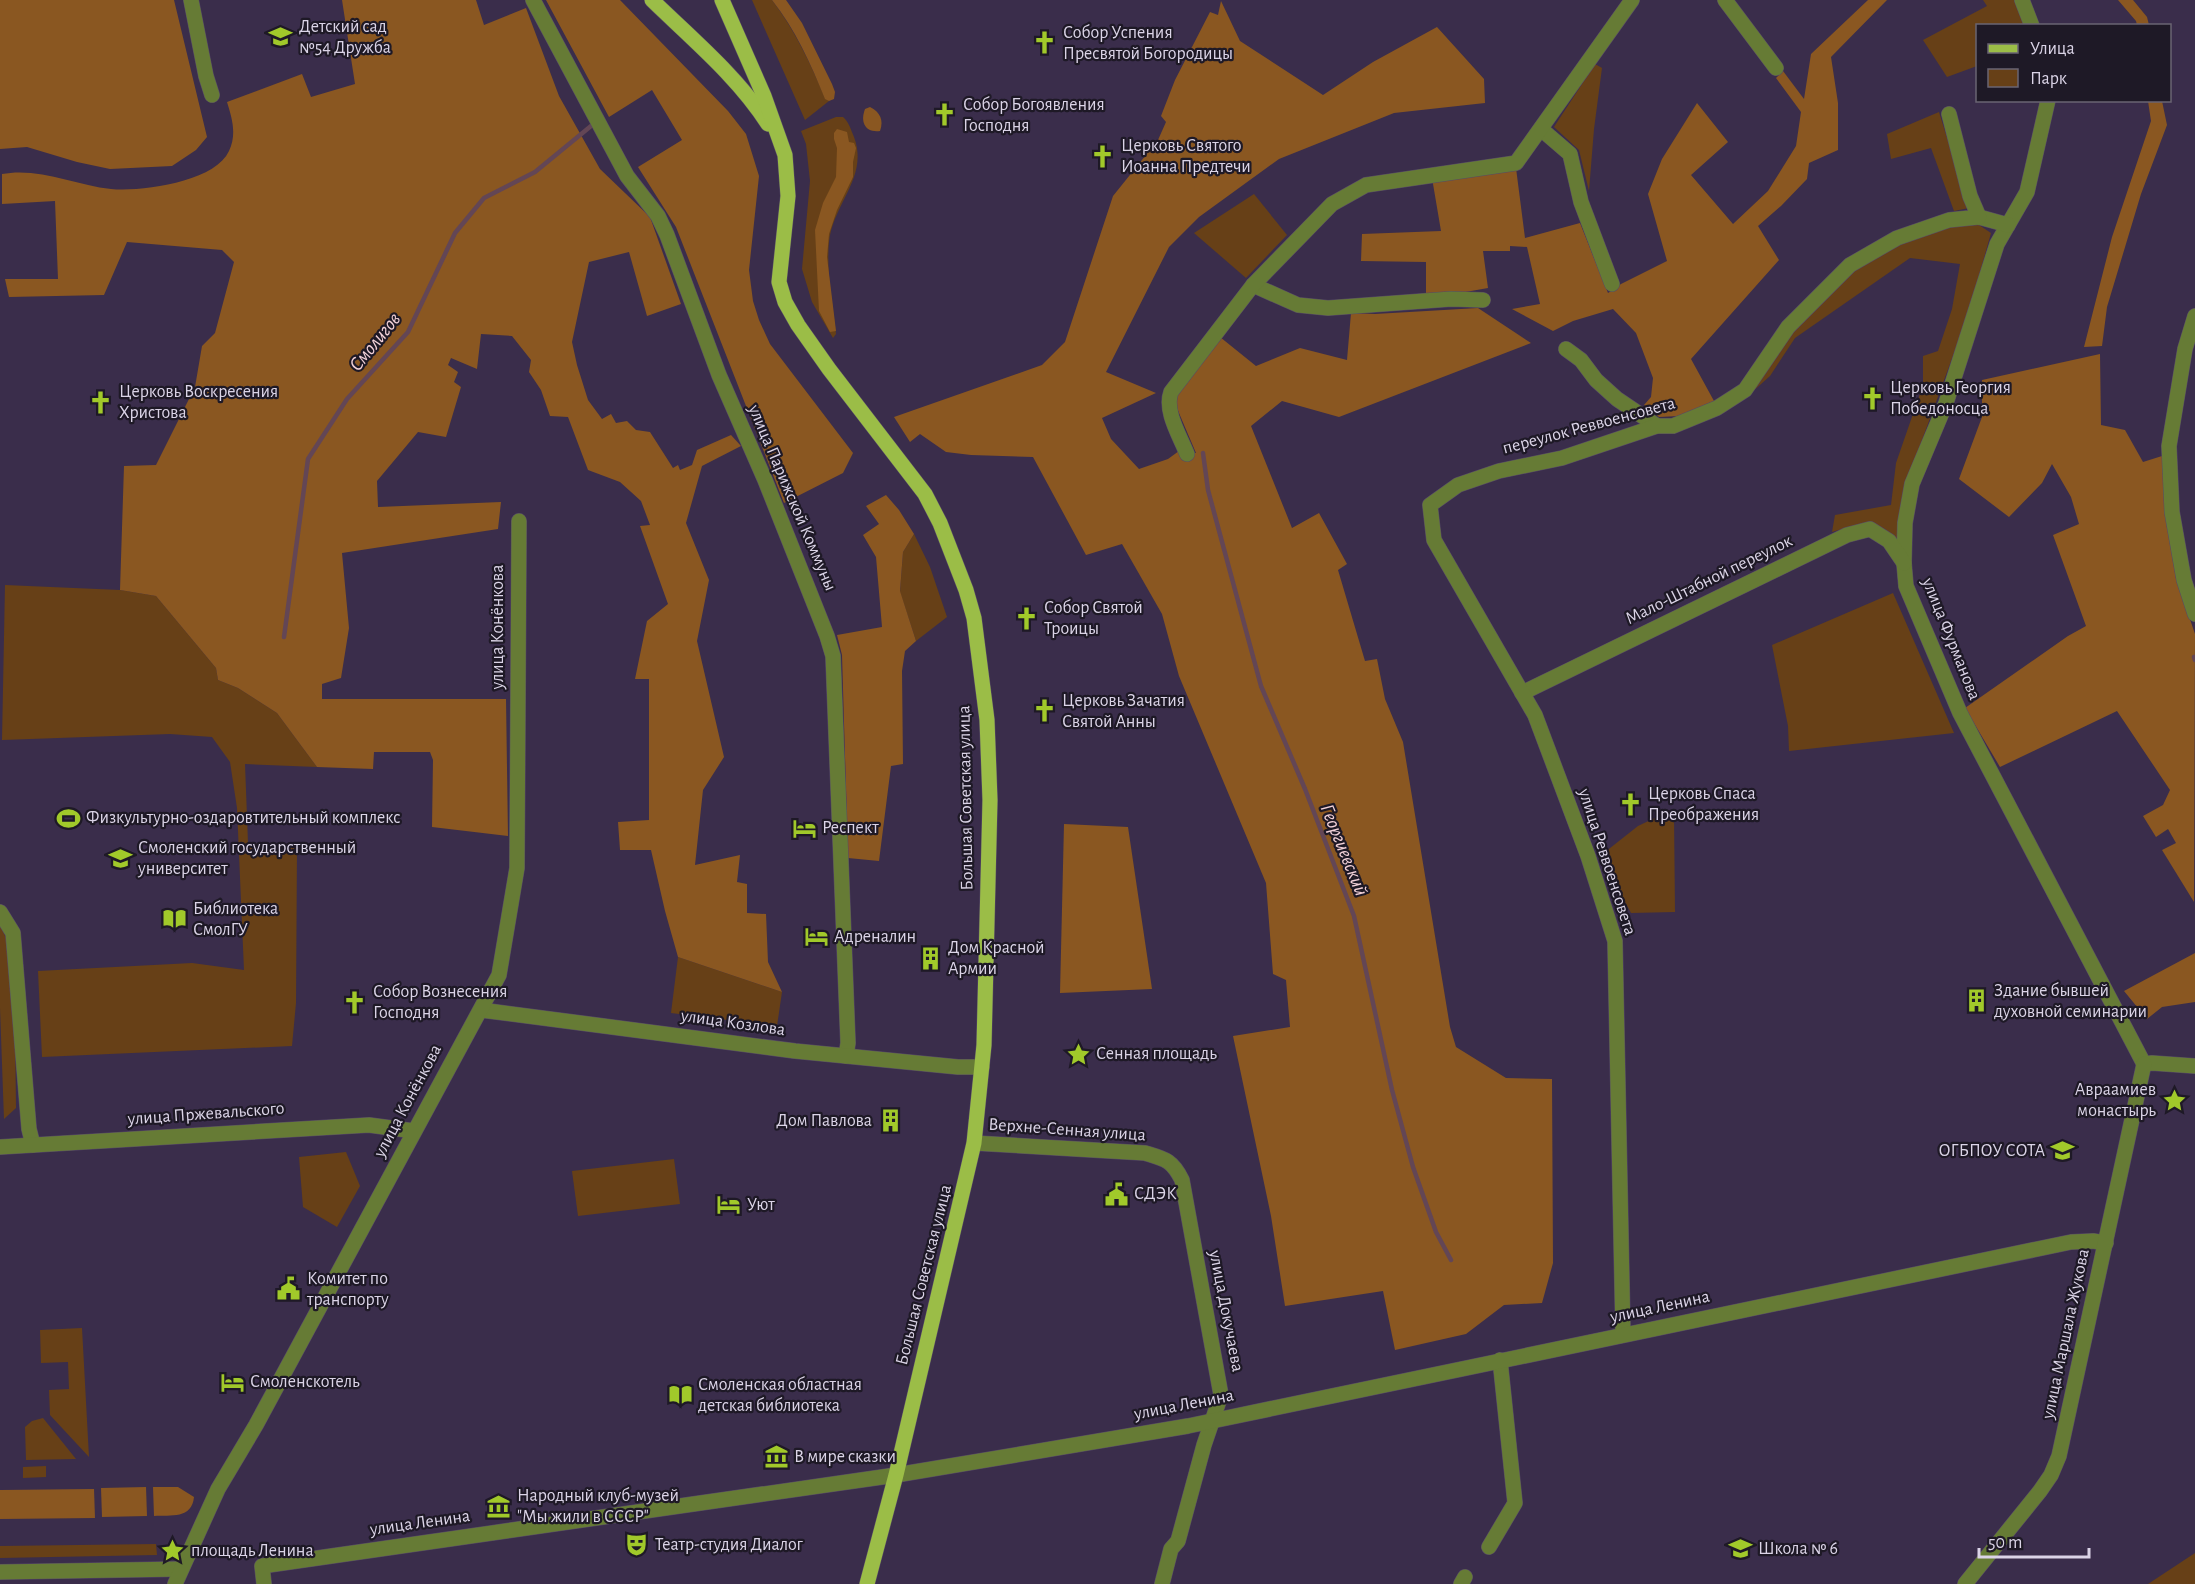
<svg xmlns="http://www.w3.org/2000/svg" width="2195" height="1584" viewBox="0 0 2195 1584" font-family="'Alegreya Sans',sans-serif">
<rect width="100%" height="100%" fill="#3a2d4b"/>
<g fill="#674017">
<path d="M752,0h20c22,29 39,64 53,98l4,3 -24,19z"/>
<polygon points="1983,0 2016,0 2026,25 1978,26 1977,66 1947,77 1923,40 1987,6"/>
<polygon points="1595,64 1602,68 1594,129 1589,191 1579,150 1554,127"/>
<polygon points="1939,112 1969,208 1954,211 1931,148 1891,159 1887,134"/>
<path d="M836,117h7c6,5 8,13 11,20 15,40 -21,66 -25,105 -3,30 4,62 7,92l-3,4 -21,-36 -10,-33 8,-88 -4,-37 -5,-13z"/>
<polygon points="1254,194 1287,235 1246,278 1194,233"/>
<path d="M1979,225l12,8 -23,82 -61,166 -7,62c-23,-27 -38,-19 -68,-11l3,-17 56,-10 5,-42 27,-78v-29l15,-5 14,-42 8,-45 -50,-6 -115,80 -25,38 -19,17 39,-62 62,-61 45,-26 52,-18z"/>
<polygon points="914,534 930,567 947,617 916,641 900,592 903,552"/>
<polygon points="5,585 120,590 156,596 216,668 218,680 238,688 277,713 317,767 245,764 248,843 297,848 296,1003 292,1046 42,1057 38,971 192,963 244,970 237,808 230,762 212,737 170,734 2,740"/>
<polygon points="1893,593 1954,733 1789,751 1788,726 1772,645"/>
<polygon points="1661,815 1674,815 1675,912 1631,913 1600,856 1638,826"/>
<polygon points="0,925 7,940 15,1027 16,1108 4,1119 0,1008"/>
<polygon points="678,957 782,992 777,1026 671,1013"/>
<polygon points="346,1152 360,1186 337,1227 303,1207 299,1157"/>
<polygon points="674,1159 680,1204 578,1216 572,1171"/>
<polygon points="82,1328 89,1457 50,1415 49,1390 69,1389 68,1362 41,1363 40,1330"/>
<polygon points="43,1418 76,1459 26,1460 25,1427 32,1421"/>
<polygon points="46,1466 46,1477 23,1478 23,1467"/>
<polygon points="156,1544 157,1555 0,1558 0,1546"/>
<polygon points="2195,1553 2195,1584 2148,1584"/>
</g>
<g fill="#8a5721">
<polygon points="0,0 174,0 207,137 196,150 172,166 110,169 77,162 27,147 0,149"/>
<path d="M342,0h134l8,25 42,-17 33,88 41,73 50,48 31,87 -34,12 -18,-64 -40,10 -17,80 5,23 11,35 14,19 9,-5 5,9 11,-2 9,9 14,2 23,36 5,-3 2,5 12,-5 5,-15 34,-15 10,11 -39,20 -16,57 23,57 -12,61 27,116 -21,33 -8,75 45,-10 -3,27 10,2v29l19,1 2,48 14,30 -104,-35 -13,-46 -14,-61h-31l-2,-28 31,-2v-141h-14l12,-58 21,-17 -28,-78 10,-1 -9,-24 -21,-19 -32,-12 -20,-53 -18,-1 -9,-26 -12,-18 2,-12 -19,-24 -31,-2 -4,35 -26,-11 -3,7 10,7 -4,10 7,5 -15,50 -28,-5 -41,49 1,26 123,-5 -3,27 -156,24 7,75 -8,50 -19,6v15h184l2,137 -76,-9 1,-67 -3,-8h-56l-1,17 -56,-2 -40,-54 -39,-25 -20,-8 -2,-12 -60,-72 -36,-6 4,-124 32,-1 39,-78 7,-41 13,-13 19,-71 -12,-12 -95,-8 -23,53 -95,2 -4,-18h53l-3,-78 -53,3v-30c36,-7 73,11 109,15 30,3 104,-7 118,-38 8,-17 3,-33 -2,-49l75,-28 9,23 44,-13z"/>
<polygon points="546,0 620,0 728,111 746,134 759,176 749,270 753,301 759,320 770,344 853,453 843,473 784,503 676,227 638,167 682,140 652,90 609,117"/>
<path d="M772,0h14l16,23 30,61 3,8 -1,7 -5,2 -4,-2c-14,-35 -30,-70 -53,-99z"/>
<polygon points="1868,0 1887,0 1831,57 1838,103 1838,150 1809,163 1807,179 1781,206 1758,226 1779,260 1691,359 1714,401 1679,416 1659,417 1644,405 1651,397 1653,378 1636,333 1613,309 1573,321 1553,331 1512,309 1540,304 1527,247 1510,246 1510,251 1483,251 1488,288 1426,299 1426,262 1361,261 1362,234 1441,231 1432,178 1516,168 1525,238 1580,223 1608,293 1621,284 1667,261 1648,194 1662,159 1697,103 1728,142 1691,175 1733,224 1768,191 1796,146 1801,112 1776,78 1783,71 1804,99 1811,54"/>
<polygon points="2118,0 2133,0 2147,17 2149,25 2137,25 2136,21"/>
<polygon points="1221,1 1240,41 1323,95 1373,62 1437,27 1484,79 1485,103 1394,113 1279,159 1199,217 1169,247 1106,372 1156,393 1102,418 1111,439 1139,469 1168,459 1179,451 1196,453 1173,399 1220,337 1256,366 1300,348 1347,360 1351,313 1375,314 1478,308 1531,343 1339,417 1282,401 1251,426 1292,528 1319,513 1347,564 1338,570 1365,661 1377,659 1385,699 1403,742 1450,1027 1456,1047 1506,1078 1552,1079 1553,1263 1542,1303 1504,1305 1466,1334 1395,1350 1383,1291 1285,1306 1271,1216 1233,1036 1290,1027 1286,980 1273,974 1266,883 1179,676 1162,614 1122,544 1086,555 1033,457 971,455 946,452 920,434 910,442 894,417 1042,365 1065,342 1113,196 1158,140 1166,122 1161,116 1175,80 1210,12 1218,15"/>
<polygon points="2148,101 2162,101 2167,125 2141,194 2107,307 2102,346 2084,347 2112,237 2151,121"/>
<path d="M870,107c10,5 14,13 10,24 -15,2 -20,-9 -15,-22z"/>
<polygon points="837,129 847,132 849,142 854,143 856,148 853,162 853,177 837,210 829,234 827,257 836,331 830,332 819,311 815,230 823,203 836,177 837,148 834,139 834,133"/>
<polygon points="2100,354 2101,425 2125,430 2143,462 2162,456 2165,513 2176,578 2195,634 2194,902 2162,850 2176,843 2168,829 2156,837 2143,816 2163,805 2170,790 2117,711 2000,767 1965,708 2068,636 2086,626 2053,535 2079,524 2071,497 2052,464 2042,483 2009,517 1959,479 1982,417 1982,380"/>
<polygon points="886,495 899,510 914,534 903,552 900,591 916,641 905,651 902,671 903,764 891,766 879,861 848,858 842,655 837,635 882,627 876,557 863,535 879,524 866,506"/>
<polygon points="1064,824 1128,827 1152,989 1060,993"/>
<polygon points="2195,953 2195,1002 2162,1007 2147,1019 2124,991"/>
<polygon points="146,1487 147,1516 102,1517 101,1488"/>
<path d="M153,1487h25l16,10c-2,22 -23,18 -40,19z"/>
<polygon points="94,1489 95,1518 0,1519 0,1490"/>
</g>
<g fill="none" stroke-linecap="round" stroke-linejoin="round">
<g stroke="#634655" stroke-width="4.5">
<polyline points="1203,453 1208,490 1261,686 1305,789 1354,916 1392,1090 1413,1167 1436,1232 1451,1260"/>
<polyline points="284,637 308,459 347,399 408,332 455,233 484,198 535,172 591,126"/>
<polyline points="2194,657 2195,660"/>
</g>
<defs>
<g id="minor">
<polyline points="191,0 206,76 212,95"/>
<polyline points="533,0 627,176 658,216 667,235 719,375 765,480 827,636 833,656 848,1043 846,1056"/>
<polyline points="1725,0 1776,68"/>
<polyline points="2022,0 2032,26"/>
<polyline points="2048,100 2027,192 1997,244 1946,403 1912,484 1905,523 1904,563 1906,586 1960,713 2144,1064"/>
<polyline points="1541,129 1570,154 1581,202 1612,284"/>
<polyline points="1979,217 2008,225"/>
<polyline points="1253,285 1298,305 1328,308 1451,299 1483,300"/>
<polyline points="2195,316 2185,349 2169,446 2172,512 2184,580 2195,614"/>
<polyline points="1566,349 1581,360 1596,380 1617,399 1657,426"/>
<path d="M1187,454c-7,-18 -23,-43 -16,-62l82,-107 79,-81 34,-19 150,-22 116,-163"/>
<polyline points="1522,693 1847,535 1870,529 1889,541 1904,563"/>
<polyline points="0,912 13,933 29,1129 33,1145"/>
<polyline points="481,1010 795,1051 958,1067 982,1067"/>
<polyline points="2144,1064 2152,1063 2195,1066"/>
<path d="M974,1143l171,10c20,6 27,7 37,27l39,215 -17,50 -26,96 -7,8 -9,35"/>
<polyline points="0,1147 369,1125 414,1131"/>
<polyline points="1623,1334 1615,941 1588,856 1535,715 1434,540 1430,505 1458,485 1499,471 1562,458 1657,426 1673,426 1717,408 1745,390 1788,327 1850,265 1897,238 1949,220 1979,217 1970,196 1949,114"/>
<polyline points="1489,1547 1515,1503 1500,1360"/>
<polyline points="0,1572 181,1569"/>
<polyline points="175,1584 218,1489 256,1425 499,975 517,868 519,521"/>
<polyline points="264,1584 262,1566 896,1475 1188,1426 2071,1242 2093,1241 2106,1243"/>
<polyline points="1461,1584 1465,1577"/>
<polyline points="1965,1584 2040,1491 2051,1475 2059,1456 2144,1064"/>
</g>
<g id="major">
<path d="M652,0c40,39 86,77 116,124"/>
<polyline points="722,0 764,96 785,155 788,196 779,282 785,302 798,325 829,369 925,494 940,523 966,590 974,618 987,720 990,800 984,1045 974,1143 896,1475 867,1584"/>
</g>
</defs>
<use href="#minor" stroke="#574b67" stroke-width="16"/>
<use href="#major" stroke="#574b67" stroke-width="16"/>
<use href="#minor" stroke="#667b35" stroke-width="15"/>
<use href="#major" stroke="#9bbd47" stroke-width="15"/>
</g>
<defs>
<symbol id="school-bare" viewBox="-9 -9 18 18"><path d="M0-5L7-2L0 1L-7-2ZM-4 1L0 2.5L4 1V4Q0 6-4 4Z" fill="#a1c92a" stroke="#1e1926" stroke-width="2.5" paint-order="stroke"/></symbol>
<symbol id="church-bare" viewBox="-9 -9 18 18"><path d="M-1.2-6h2.4v3.5h3.3v2.4h-3.3V6h-2.4V-.1h-3.3v-2.4h3.3Z" fill="#a1c92a" stroke="#1e1926" stroke-width="2.5" paint-order="stroke"/></symbol>
<symbol id="stadium-bare" viewBox="-9 -9 18 18"><path d="M0-5a6.5 5 0 1 0 0 10a6.5 5 0 1 0 0-10ZM-3.5-1.8h7v3.6h-7Z" fill="#a1c92a" stroke="#1e1926" stroke-width="2.5" paint-order="stroke"/></symbol>
<symbol id="hotel-bare" viewBox="-9 -9 18 18"><path d="M-6-4.5h1.5V1H6V5H4.5V3h-9V5H-6ZM-4 0a1.8 1.8 0 1 1 3.6 0ZM.5 0V-2.5h3Q6-2.5 6 0Z" fill="#a1c92a" stroke="#1e1926" stroke-width="2.5" paint-order="stroke"/></symbol>
<symbol id="university-bare" viewBox="-9 -9 18 18"><path d="M0-5L7-2L0 1L-7-2ZM-4 1L0 2.5L4 1V4Q0 6-4 4Z" fill="#a1c92a" stroke="#1e1926" stroke-width="2.5" paint-order="stroke"/></symbol>
<symbol id="library-bare" viewBox="-9 -9 18 18"><path d="M-6-4Q-3-5.5-.7-3.5V5Q-3 3-6 4ZM6-4Q3-5.5 .7-3.5V5Q3 3 6 4Z" fill="#a1c92a" stroke="#1e1926" stroke-width="2.5" paint-order="stroke"/></symbol>
<symbol id="building-bare" viewBox="-9 -9 18 18"><path d="M-4-6H4V6H1V3H-1V6H-4ZM-2.5-4.3h1.7v1.8h-1.7ZM.8-4.3h1.7v1.8H.8ZM-2.5-1h1.7V.8h-1.7ZM.8-1h1.7V.8H.8Z" fill="#a1c92a" stroke="#1e1926" stroke-width="2.5" paint-order="stroke"/></symbol>
<symbol id="sight-bare" viewBox="-9 -9 18 18"><path d="M0-6L1.8-2.2L6-1.7L2.9 1.2L3.7 5.4L0 3.3L-3.7 5.4L-2.9 1.2L-6-1.7L-1.8-2.2Z" fill="#a1c92a" stroke="#1e1926" stroke-width="2.5" paint-order="stroke"/></symbol>
<symbol id="civic-bare" viewBox="-9 -9 18 18"><path d="M-.6-6.5H3V-4.5H.6V-3L4-1V1h2V6H-6V1h2V-1L-.6-3ZM-1.2 2.5V6h2.4V2.5Z" fill="#a1c92a" stroke="#1e1926" stroke-width="2.5" paint-order="stroke"/></symbol>
<symbol id="museum-bare" viewBox="-9 -9 18 18"><path d="M0-6L6-3V-2H-6V-3ZM-5-1h2V3h-2ZM-1-1h2V3h-2ZM3-1h2V3H3ZM-6 4H6V6H-6Z" fill="#a1c92a" stroke="#1e1926" stroke-width="2.5" paint-order="stroke"/></symbol>
<symbol id="theatre-bare" viewBox="-9 -9 18 18"><path d="M-5-5.5Q0-4 5-5.5V0Q5 5 0 6Q-5 5-5 0ZM-3.3-2.5H-1v1.5H-3.3ZM1-2.5H3.3v1.5H1ZM-2.8 1Q0 5.5 2.8 1Z" fill="#a1c92a" stroke="#1e1926" stroke-width="2.5" paint-order="stroke"/></symbol>
</defs>
<g fill-rule="evenodd">
<use href="#school-bare" x="264" y="20" width="33" height="33"/>
<use href="#church-bare" x="1028" y="26" width="33" height="33"/>
<use href="#church-bare" x="928" y="98" width="33" height="33"/>
<use href="#church-bare" x="1086" y="140" width="33" height="33"/>
<use href="#church-bare" x="1856" y="382" width="33" height="33"/>
<use href="#church-bare" x="84" y="386" width="33" height="33"/>
<use href="#church-bare" x="1010" y="602" width="33" height="33"/>
<use href="#church-bare" x="1028" y="694" width="33" height="33"/>
<use href="#church-bare" x="1614" y="788" width="33" height="33"/>
<use href="#stadium-bare" x="52" y="802" width="33" height="33"/>
<use href="#hotel-bare" x="788" y="812" width="33" height="33"/>
<use href="#university-bare" x="104" y="842" width="33" height="33"/>
<use href="#library-bare" x="158" y="902" width="33" height="33"/>
<use href="#hotel-bare" x="800" y="920" width="33" height="33"/>
<use href="#building-bare" x="914" y="942" width="33" height="33"/>
<use href="#building-bare" x="1960" y="984" width="33" height="33"/>
<use href="#church-bare" x="338" y="986" width="33" height="33"/>
<use href="#sight-bare" x="1062" y="1038" width="33" height="33"/>
<use href="#sight-bare" x="2158" y="1084" width="33" height="33"/>
<use href="#building-bare" x="874" y="1104" width="33" height="33"/>
<use href="#university-bare" x="2046" y="1134" width="33" height="33"/>
<use href="#civic-bare" x="1100" y="1178" width="33" height="33"/>
<use href="#hotel-bare" x="712" y="1188" width="33" height="33"/>
<use href="#civic-bare" x="272" y="1272" width="33" height="33"/>
<use href="#hotel-bare" x="216" y="1366" width="33" height="33"/>
<use href="#library-bare" x="664" y="1378" width="33" height="33"/>
<use href="#museum-bare" x="760" y="1440" width="33" height="33"/>
<use href="#museum-bare" x="482" y="1490" width="33" height="33"/>
<use href="#theatre-bare" x="620" y="1528" width="33" height="33"/>
<use href="#school-bare" x="1724" y="1532" width="33" height="33"/>
<use href="#sight-bare" x="156" y="1534" width="33" height="33"/>
</g>
<g text-anchor="middle" dominant-baseline="central" stroke-width="4.5" stroke-linejoin="round" paint-order="stroke">
<g font-size="18" fill="#dbd4e7" stroke="#1e1926" text-anchor="start">
<text x="299" y="27">Детский сад<tspan x="299" dy="21">№54 Дружба</tspan></text>
<text x="1063" y="33">Собор Успения<tspan x="1063" dy="21">Пресвятой Богородицы</tspan></text>
<text x="963" y="105">Собор Богоявления<tspan x="963" dy="21">Господня</tspan></text>
<text x="1121" y="146">Церковь Святого<tspan x="1121" dy="21">Иоанна Предтечи</tspan></text>
<text x="1890" y="388">Церковь Георгия<tspan x="1890" dy="21">Победоносца</tspan></text>
<text x="119" y="392">Церковь Воскресения<tspan x="119" dy="21">Христова</tspan></text>
<text x="1044" y="608">Собор Святой<tspan x="1044" dy="21">Троицы</tspan></text>
<text x="1062" y="701">Церковь Зачатия<tspan x="1062" dy="21">Святой Анны</tspan></text>
<text x="1648" y="794">Церковь Спаса<tspan x="1648" dy="21">Преображения</tspan></text>
<text x="86" y="818">Физкультурно-оздаровтительный комплекс</text>
<text x="822" y="828">Респект</text>
<text x="138" y="848">Смоленский государственный<tspan x="138" dy="21">университет</tspan></text>
<text x="193" y="909">Библиотека<tspan x="193" dy="21">СмолГУ</tspan></text>
<text x="834" y="937">Адреналин</text>
<text x="948" y="948">Дом Красной<tspan x="948" dy="21">Армии</tspan></text>
<text x="1994" y="991">Здание бывшей<tspan x="1994" dy="21">духовной семинарии</tspan></text>
<text x="373" y="992">Собор Вознесения<tspan x="373" dy="21">Господня</tspan></text>
<text x="1096" y="1054">Сенная площадь</text>
<text x="2156" y="1090" text-anchor="end">Авраамиев<tspan x="2156" dy="21">монастырь</tspan></text>
<text x="872" y="1121" text-anchor="end">Дом Павлова</text>
<text x="2045" y="1151" text-anchor="end">ОГБПОУ СОТА</text>
<text x="1134" y="1194">СДЭК</text>
<text x="747" y="1205">Уют</text>
<text x="307" y="1279">Комитет по<tspan x="307" dy="21">транспорту</tspan></text>
<text x="250" y="1382">Смоленскотель</text>
<text x="698" y="1385">Смоленская областная<tspan x="698" dy="21">детская библиотека</tspan></text>
<text x="794" y="1457">В мире сказки</text>
<text x="517" y="1496">Народный клуб-музей<tspan x="517" dy="21">"Мы жили в СССР"</tspan></text>
<text x="655" y="1545">Театр-студия Диалог</text>
<text x="1758" y="1549">Школа № 6</text>
<text x="191" y="1551">площадь Ленина</text>
</g>
<g font-size="18" fill="#dbd4e7" stroke="#1e1926">
<text transform="translate(1589 426) rotate(-15)">переулок Реввоенсовета</text>
<text transform="translate(792 498) rotate(67)">улица Парижской Коммуны</text>
<text transform="translate(1709 580) rotate(-26)">Мало-Штабной переулок</text>
<text transform="translate(498 627) rotate(-90)">улица Конёнкова</text>
<text transform="translate(1951 639) rotate(68)">улица Фурманова</text>
<text transform="translate(966 798) rotate(-91)">Большая Советская улица</text>
<text transform="translate(1607 862) rotate(72)">улица Реввоенсовета</text>
<text transform="translate(733 1023) rotate(8)">улица Козлова</text>
<text transform="translate(408 1101) rotate(-62)">улица Конёнкова</text>
<text transform="translate(206 1114) rotate(-4)">улица Пржевальского</text>
<text transform="translate(1067 1130) rotate(4)">Верхне-Сенная улица</text>
<text transform="translate(924 1275) rotate(-76)">Большая Советская улица</text>
<text transform="translate(1660 1307) rotate(-12)">улица Ленина</text>
<text transform="translate(1226 1311) rotate(79)">улица Докучаева</text>
<text transform="translate(2066 1334) rotate(-78)">улица Маршала Жукова</text>
<text transform="translate(1184 1405) rotate(-11)">улица Ленина</text>
<text transform="translate(420 1523) rotate(-8)">улица Ленина</text>
</g>
<g font-size="20" font-style="italic" fill="#f3d2d9" stroke="#1e1926">
<text transform="translate(375 342) rotate(-51)">Смолигов</text>
<text transform="translate(1344 850) rotate(68)">Георгиевский</text>
</g>
</g>
<rect x="1976" y="24" width="195" height="78" fill="#1e1926" stroke="#6a6473" stroke-width="1.5"/>
<rect x="1988" y="44" width="30" height="9" fill="#9bbd47" stroke="#6a6473" stroke-width="1.5"/>
<text x="2030" y="54" font-size="18" fill="#dbd4e7">Улица</text>
<rect x="1988" y="69" width="30" height="18" fill="#674017" stroke="#6a6473" stroke-width="1.5"/>
<text x="2030" y="84" font-size="18" fill="#dbd4e7">Парк</text>
<path d="M1979 1548v9h110v-9" fill="none" stroke="#dbd4e7" stroke-width="3"/>
<text x="1988" y="1548" font-size="18" fill="#dbd4e7" stroke="#1e1926" stroke-width="4.5" paint-order="stroke">50 m</text>
</svg>
